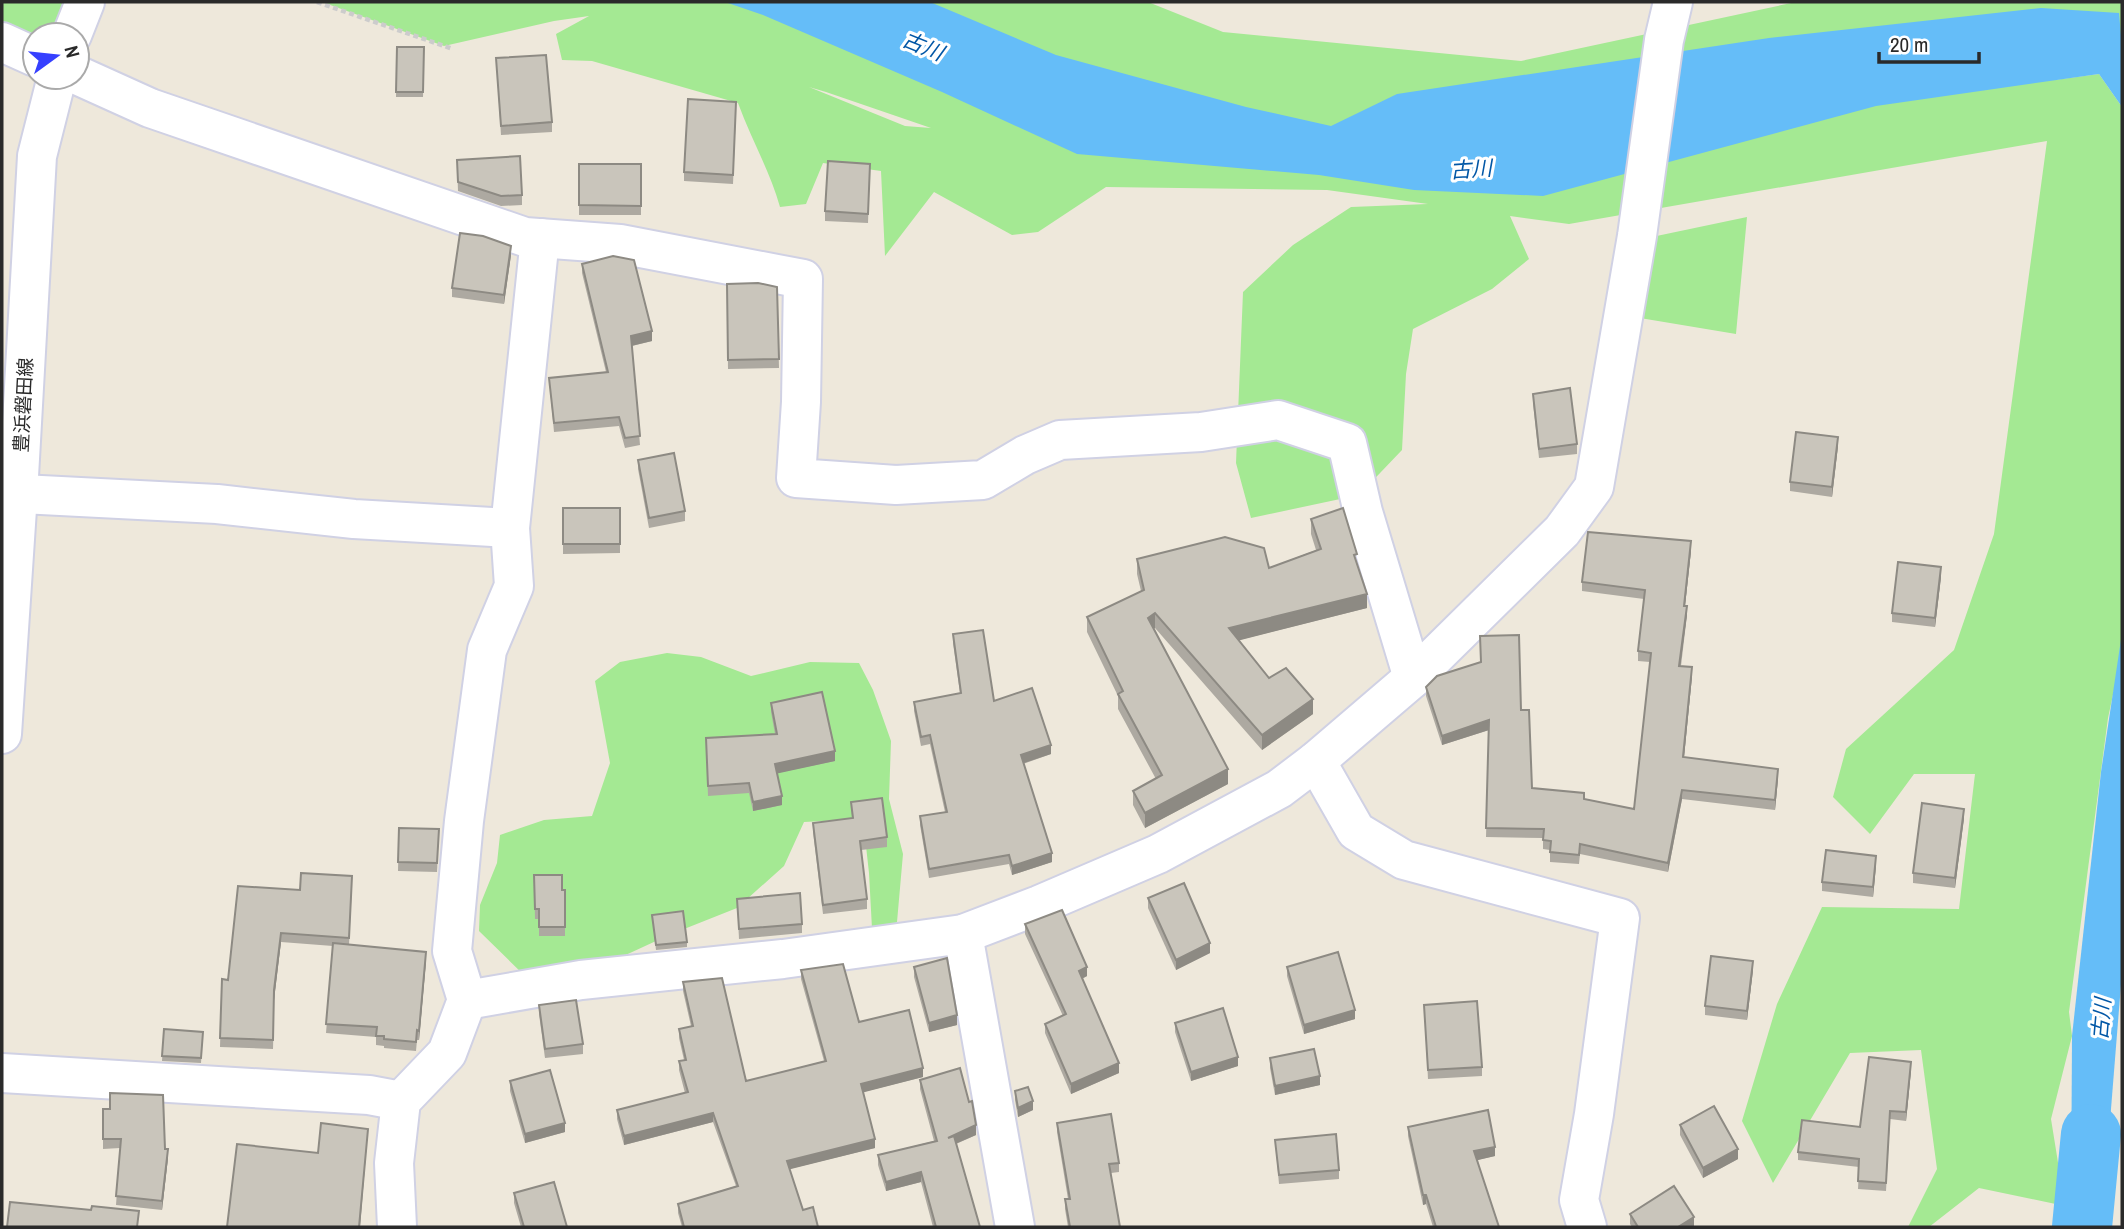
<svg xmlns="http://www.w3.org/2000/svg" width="2124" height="1229" viewBox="0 0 2124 1229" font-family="'Archivo Narrow','Noto Sans JP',sans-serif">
<rect width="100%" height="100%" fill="#eee8db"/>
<g fill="#a4e993" fill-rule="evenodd">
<polygon points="2,2 70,2 56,35 35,35 35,57 2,42"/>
<path d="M322,2h826l75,30 298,29 275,-59h326v60l-68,18 45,-6 23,33v546l-14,65 -39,294 3,24 -21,83 14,87 -86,-18 -50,39h-21l29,-58 -16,-119 -71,3 -77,130 -31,-62 35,-117 45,-97 137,2 16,-135h-61l-44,60 -37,-37 13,-48 108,-99 40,-116 53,-393 -478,83 -59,-8 19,43 -37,30 -79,40 -7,45 -4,76 -43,45 -108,23 -15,-55 7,-171 50,-47 58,-38 77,-3 -101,-14 -221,-3 -68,45 -26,3 -78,-43 -49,64 -4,-85 -58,-8 -17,41 -26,3c-10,-36 -29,-68 -42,-104l-146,-42 -30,-1 -6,-26 33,-18 -35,5 -110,25zM809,87l17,5 105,36 -26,-2z"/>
<polygon points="1747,217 1736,334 1640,318 1647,238"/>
<polygon points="667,653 701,657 751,676 810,662 859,663 873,690 891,741 889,799 903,854 897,922 873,947 869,873 863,819 804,822 784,866 737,908 669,935 604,965 526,977 479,931 480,905 497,863 500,835 544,820 592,816 610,763 595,681 620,662"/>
</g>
<g fill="#65bdf8">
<polygon points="725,2 930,2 1056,55 1246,107 1331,126 1397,94 1769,38 2041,8 2119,13 2122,47 2122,107 2099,74 1876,106 1543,196 1414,190 1319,175 1077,154 942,92 763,15"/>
<polygon points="2122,633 2122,972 2102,1221 2071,1211 2072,1036 2101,772"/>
</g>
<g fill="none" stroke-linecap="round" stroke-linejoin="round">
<polyline stroke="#65bdf8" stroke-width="60" points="2082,1227 2091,1134"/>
<defs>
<g id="minor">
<polyline points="2,42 35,57"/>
<polyline points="77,75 150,108 525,237 620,244 803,279 801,402 796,478 896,485 983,480 1025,455 1060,440 1201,432 1278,420 1347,443 1363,512 1413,678"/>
<polyline points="2,493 217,504 354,519 510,528"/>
<polyline points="1316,761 1356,831 1404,860 1620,918 1594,1114 1579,1200 1587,1227"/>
<polyline points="963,934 1015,1227"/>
<polyline points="467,1000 581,980 783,959 963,934 1039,905 1158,854 1279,789 1316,761 1413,678 1562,531 1594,487 1637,236 1664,40 1673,2"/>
<polyline points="2,1073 369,1095 401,1101"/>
<polyline points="397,1227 394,1163 401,1101 447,1053 467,1000 452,951 464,821 487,650 514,586 510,528 540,238"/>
</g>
<g id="secondary">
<polyline points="72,35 85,2"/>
<polyline points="2,734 18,494 37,156 57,77"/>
</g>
</defs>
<use href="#minor" stroke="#d0d1e4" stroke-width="42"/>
<use href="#secondary" stroke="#d0d1e4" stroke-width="42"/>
<polyline stroke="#ccc" stroke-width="4.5" stroke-dasharray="5 3.5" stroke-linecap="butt" points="317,2 453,49"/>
<use href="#minor" stroke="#fff" stroke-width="38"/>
<use href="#secondary" stroke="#fff" stroke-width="38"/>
</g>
<g fill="#ada9a1">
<polygon points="397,47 424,47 423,97 396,97"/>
<polygon points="496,58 552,122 552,132 501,135"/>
<polygon points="736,111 733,184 684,181 684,172"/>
<polygon points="457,160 522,195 522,205 501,206 458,191"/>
<rect x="579" y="164" width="62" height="51"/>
<polygon points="870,164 868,223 825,221 825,211"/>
<polygon points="511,255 504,304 452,297 452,288"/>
<polygon points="582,264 652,341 632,346 640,445 625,448 619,426 554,432 549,378 606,372 582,273"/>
<polygon points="727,284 777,287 779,368 728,369"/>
<polygon points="1533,394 1577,444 1577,454 1539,458 1533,403"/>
<polygon points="1838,446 1832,497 1790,491 1790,482"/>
<polygon points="638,460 685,511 685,521 649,528 638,469"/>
<polygon points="563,508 620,508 620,553 563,554"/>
<polygon points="1311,519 1357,564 1367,608 1239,640 1269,678 1313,714 1262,750 1155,628 1153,629 1228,784 1145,828 1133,805 1133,791 1156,779 1118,709 1118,696 1087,632 1087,617 1141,591 1137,574 1137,559 1269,568 1316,550 1311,534"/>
<polygon points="1691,551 1685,606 1687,615 1681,666 1692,676 1684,758 1778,778 1775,810 1682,799 1668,872 1580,854 1579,864 1550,862 1550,850 1543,849 1543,838 1486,837 1489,730 1442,745 1426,696 1426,687 1521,710 1532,788 1634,809 1650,662 1638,661 1638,651 1644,599 1582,591 1582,582"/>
<polygon points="1941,577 1935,627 1892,622 1892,613"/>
<polygon points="953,634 994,701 1051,754 1023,764 1052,862 1012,875 1009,864 929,878 920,825 920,816 945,812 930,744 921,746 914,711 914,702 960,693 953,643"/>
<polygon points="771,703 835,761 777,773 782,805 753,811 749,793 708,796 706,738 775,734 771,712"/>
<polygon points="851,802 887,837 887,847 861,850 867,899 867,909 823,914 813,832 813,823 852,818"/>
<polygon points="1964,818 1955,888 1913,883 1913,873"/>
<polygon points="399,828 439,829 437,872 398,871"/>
<polygon points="1876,865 1873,897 1822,891 1822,882"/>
<polygon points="534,875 562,890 565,890 565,936 539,936 539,919 535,919"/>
<polygon points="352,885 349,945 426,961 419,1040 417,1040 416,1051 384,1048 384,1046 376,1045 376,1037 326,1033 333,946 281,942 274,1000 273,1049 220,1047 222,979 228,980 300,890"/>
<polygon points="1148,898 1210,953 1176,970 1148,908"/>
<polygon points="737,899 802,924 802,933 739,939"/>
<polygon points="652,915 687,942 687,947 656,950"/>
<polygon points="1025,924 1087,976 1082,979 1119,1073 1071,1094 1045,1033 1045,1024 1063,1016 1025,934"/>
<polygon points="914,967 957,1025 929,1032 914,977"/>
<polygon points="1287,967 1355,1019 1304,1034 1287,976"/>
<polygon points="801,970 859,1022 923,1077 863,1092 875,1148 789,1169 803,1210 818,1227 682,1227 678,1213 678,1204 736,1186 713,1122 624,1145 617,1119 617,1110 685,1093 679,1070 679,1061 684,1060 679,1038 679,1029 691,1026 683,991 683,982 746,1081 824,1061 801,979"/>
<polygon points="1753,970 1747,1020 1705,1015 1705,1006"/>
<polygon points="539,1005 583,1044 583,1054 545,1058 539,1014"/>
<polygon points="1424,1005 1482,1067 1482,1076 1428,1079"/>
<polygon points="1175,1023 1238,1066 1191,1081 1175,1032"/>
<polygon points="164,1029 203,1032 201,1063 162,1061"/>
<polygon points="1270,1058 1320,1085 1275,1095 1270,1068"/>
<polygon points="1911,1070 1906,1121 1890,1119 1886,1191 1858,1189 1859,1167 1798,1160 1798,1152 1860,1127"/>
<polygon points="920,1080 976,1135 956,1144 980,1227 933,1227 921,1182 886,1191 878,1165 878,1155 934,1141 920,1089"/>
<polygon points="510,1081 565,1132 525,1143 510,1091"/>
<polygon points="1015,1091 1033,1110 1018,1117 1015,1100"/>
<polygon points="103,1109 165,1149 168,1158 162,1210 116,1205 120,1148 103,1149"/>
<polygon points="1057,1123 1119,1163 1119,1172 1111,1173 1120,1227 1068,1227 1065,1209 1065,1199 1068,1199 1057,1132"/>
<polygon points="1680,1125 1738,1159 1703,1178 1680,1135"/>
<polygon points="1408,1127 1495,1156 1477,1160 1499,1227 1433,1227 1426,1204 1423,1205 1408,1136"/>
<polygon points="1275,1140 1339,1170 1339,1179 1279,1184"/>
<polygon points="514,1193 567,1227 521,1227 514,1203"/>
<polygon points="1630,1214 1694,1226 1692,1227 1632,1227 1630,1224"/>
</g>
<g fill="#8d8a83">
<polygon points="511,246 511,255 504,304 504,295"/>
<polygon points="652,331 652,341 631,346 631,336"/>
<polygon points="1838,437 1838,446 1832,497 1832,487"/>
<polygon points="1691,541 1691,551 1684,615 1684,606"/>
<polygon points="1941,567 1941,577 1935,627 1935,618"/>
<polygon points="1367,594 1367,608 1229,643 1229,628"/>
<polygon points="1687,606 1687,615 1679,675 1679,666"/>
<polygon points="1155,613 1155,628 1148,633 1148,618"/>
<polygon points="1692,667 1692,676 1683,767 1683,757"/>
<polygon points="1313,699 1313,714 1262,750 1262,735"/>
<polygon points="1489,720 1489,730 1442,745 1442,736"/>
<polygon points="1051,745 1051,754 1021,764 1021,755"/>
<polygon points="835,751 835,761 775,774 775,764"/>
<polygon points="1228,769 1228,784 1145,828 1145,813"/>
<polygon points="1778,769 1778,778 1775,810 1775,800"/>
<polygon points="1682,790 1682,799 1668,872 1668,863"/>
<polygon points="782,796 782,805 753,811 753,802"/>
<polygon points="1964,809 1964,818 1955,888 1955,878"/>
<polygon points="1052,853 1052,862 1012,875 1012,866"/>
<polygon points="1876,856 1876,865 1873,897 1873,887"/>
<polygon points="281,933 281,942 274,1000 273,1049 274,990"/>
<polygon points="1210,943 1210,953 1176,970 1176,960"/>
<polygon points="426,952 426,961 419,1040 419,1031"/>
<polygon points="1753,961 1753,970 1747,1020 1747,1011"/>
<polygon points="1087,967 1087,976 1079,980 1079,971"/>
<polygon points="1355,1010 1355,1019 1304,1034 1304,1025"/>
<polygon points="957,1015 957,1025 929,1032 929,1023"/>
<polygon points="1238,1057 1238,1066 1191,1081 1191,1072"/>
<polygon points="1911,1062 1911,1070 1906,1121 1906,1112"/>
<polygon points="1119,1063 1119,1073 1071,1094 1071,1084"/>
<polygon points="923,1068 923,1077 861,1093 861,1084"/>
<polygon points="1320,1076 1320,1085 1275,1095 1275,1086"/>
<polygon points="1033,1101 1033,1110 1018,1117 1018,1108"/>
<polygon points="713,1113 713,1122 624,1145 624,1136"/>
<polygon points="565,1123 565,1132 525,1143 525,1134"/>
<polygon points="976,1125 976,1135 948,1147 948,1138"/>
<polygon points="368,1129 360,1227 359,1227"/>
<polygon points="875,1139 875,1148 787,1170 787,1161"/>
<polygon points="1495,1147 1495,1156 1474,1161 1474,1151"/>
<polygon points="168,1149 168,1158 162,1210 162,1201"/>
<polygon points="1738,1149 1738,1159 1703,1178 1703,1168"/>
<polygon points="921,1172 921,1182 886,1191 886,1182"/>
<polygon points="1423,1195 1426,1195 1426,1204 1423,1205"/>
<polygon points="1694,1217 1694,1226 1692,1227 1678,1227"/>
</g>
<g fill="#c9c5bb" stroke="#8d8a83" stroke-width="2">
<polygon points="397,47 424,47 423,92 396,92"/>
<polygon points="546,55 552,122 501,126 496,58"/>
<polygon points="688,99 736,102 733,175 684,172"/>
<polygon points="520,156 522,195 501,196 458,182 457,160"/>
<polygon points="828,161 870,164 868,214 825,211"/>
<polygon points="579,164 641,164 641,206 579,205"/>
<polygon points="460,233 483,236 511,246 504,295 452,288"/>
<polygon points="613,256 634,260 652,331 631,336 640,436 625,438 619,417 554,423 549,378 608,372 582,264"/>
<polygon points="758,283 777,287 779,359 728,360 727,284"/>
<polygon points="1570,388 1577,444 1539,449 1533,394"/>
<polygon points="1796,432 1838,437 1832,487 1790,482"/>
<polygon points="674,453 685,511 649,518 638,460"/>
<rect x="563" y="508" width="57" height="36"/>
<polygon points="1343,508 1357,554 1354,555 1367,594 1229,628 1269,678 1286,668 1313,699 1262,735 1155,613 1148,618 1228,769 1145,813 1133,791 1162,775 1118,694 1123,691 1087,617 1144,590 1137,559 1225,537 1264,548 1269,568 1321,549 1311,519"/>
<polygon points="1588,532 1691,541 1684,606 1687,606 1679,666 1692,667 1683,757 1778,769 1775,800 1682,790 1668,863 1580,844 1579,855 1550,852 1551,841 1543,840 1544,829 1486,828 1489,720 1442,736 1426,687 1437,676 1481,662 1480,636 1519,635 1521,710 1529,710 1532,788 1584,793 1584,799 1634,809 1651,653 1638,651 1645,590 1582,582"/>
<polygon points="1898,562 1941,567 1935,618 1892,613"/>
<polygon points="983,630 994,701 1032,688 1051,745 1021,755 1052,853 1012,866 1009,855 929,869 920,816 947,812 930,735 921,737 914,702 961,693 953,634"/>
<polygon points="822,692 835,751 775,764 782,796 753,802 749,783 708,786 706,738 777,734 771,703"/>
<polygon points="882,798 887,837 860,841 867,899 823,905 813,823 853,818 851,802"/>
<polygon points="1922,803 1964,809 1955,878 1913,873"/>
<polygon points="399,828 439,829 437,863 398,862"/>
<polygon points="1826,850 1876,856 1873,887 1822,882"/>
<polygon points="301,873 352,876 349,938 281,933 274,990 273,1040 220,1038 222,979 228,980 238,886 300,890"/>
<polygon points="534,875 562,875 562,890 565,890 565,927 539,927 539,909 535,909"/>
<polygon points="1184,883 1210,943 1176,960 1148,898"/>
<polygon points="800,893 802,924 739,929 737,899"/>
<polygon points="1062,910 1087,967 1079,971 1119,1063 1071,1084 1045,1024 1066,1014 1025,924"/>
<polygon points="683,911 687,942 656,945 652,915"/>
<polygon points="333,943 426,952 419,1031 417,1030 416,1042 384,1039 384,1036 376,1036 377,1027 326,1024"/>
<polygon points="1338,952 1355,1010 1304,1025 1287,967"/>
<polygon points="1711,956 1753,961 1747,1011 1705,1006"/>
<polygon points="947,958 957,1015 929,1023 914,967"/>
<polygon points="843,964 859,1022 909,1010 923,1068 861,1084 875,1139 787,1161 803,1210 813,1207 818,1227 684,1227 678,1204 738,1186 713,1113 624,1136 617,1110 688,1092 679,1061 686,1060 679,1029 693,1026 683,982 722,978 746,1081 826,1061 801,970"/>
<polygon points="576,1000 583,1044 545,1049 539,1005"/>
<polygon points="1477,1001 1482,1067 1428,1070 1424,1005"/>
<polygon points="1223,1008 1238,1057 1191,1072 1175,1023"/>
<polygon points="164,1029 203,1032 201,1058 162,1056"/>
<polygon points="1314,1049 1320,1076 1275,1086 1270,1058"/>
<polygon points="1869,1057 1911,1062 1906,1112 1890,1111 1886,1183 1858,1181 1859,1159 1798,1152 1802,1120 1860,1127"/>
<polygon points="960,1068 969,1102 972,1101 976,1125 948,1138 954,1136 980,1227 936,1227 921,1172 886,1182 878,1155 937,1141 920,1080"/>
<polygon points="550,1070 565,1123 525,1134 510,1081"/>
<polygon points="1028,1087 1033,1101 1018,1108 1015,1091"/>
<polygon points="110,1093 163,1095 165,1149 168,1149 162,1201 116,1196 121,1139 103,1139 103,1109 110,1109"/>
<polygon points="1714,1106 1738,1149 1703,1168 1680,1125"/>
<polygon points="1488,1110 1495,1147 1474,1151 1499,1227 1436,1227 1426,1195 1423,1195 1408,1127"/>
<polygon points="1111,1114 1119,1163 1109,1164 1120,1227 1070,1227 1065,1199 1070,1199 1057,1123"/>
<polygon points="321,1123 368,1129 359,1227 227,1227 237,1144 318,1153"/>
<polygon points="1336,1134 1339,1170 1279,1175 1275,1140"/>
<polygon points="554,1182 567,1227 524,1227 514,1193"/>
<polygon points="1674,1186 1694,1217 1678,1227 1638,1227 1630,1214"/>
<polygon points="10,1202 91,1210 92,1206 139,1211 137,1227 7,1227"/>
</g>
<g text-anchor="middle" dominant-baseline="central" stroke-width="6" stroke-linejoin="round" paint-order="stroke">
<g font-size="19" fill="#2a2a2a" stroke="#fff">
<text transform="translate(23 405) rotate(-87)">豊浜磐田線</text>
</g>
<g font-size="21" font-style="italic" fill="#0257a6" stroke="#fff">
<text transform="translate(923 46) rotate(22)">古川</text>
<text transform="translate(1471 169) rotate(-4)">古川</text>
<text transform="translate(2101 1019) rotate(-85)">古川</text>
</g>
</g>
<rect width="2124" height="1229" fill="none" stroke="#2a2a2a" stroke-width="7"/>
<g transform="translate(56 56) rotate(75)"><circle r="33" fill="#ffffff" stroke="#aaaaaa" stroke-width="2"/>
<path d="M0-5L12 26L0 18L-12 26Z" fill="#3640ff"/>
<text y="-10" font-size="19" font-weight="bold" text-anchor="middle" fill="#2a2a2a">N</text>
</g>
<path d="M1879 52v10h100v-10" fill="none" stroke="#2a2a2a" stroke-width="3.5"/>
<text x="1890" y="52" font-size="21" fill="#2a2a2a" stroke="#ffffff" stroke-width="5" paint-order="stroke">20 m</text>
</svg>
